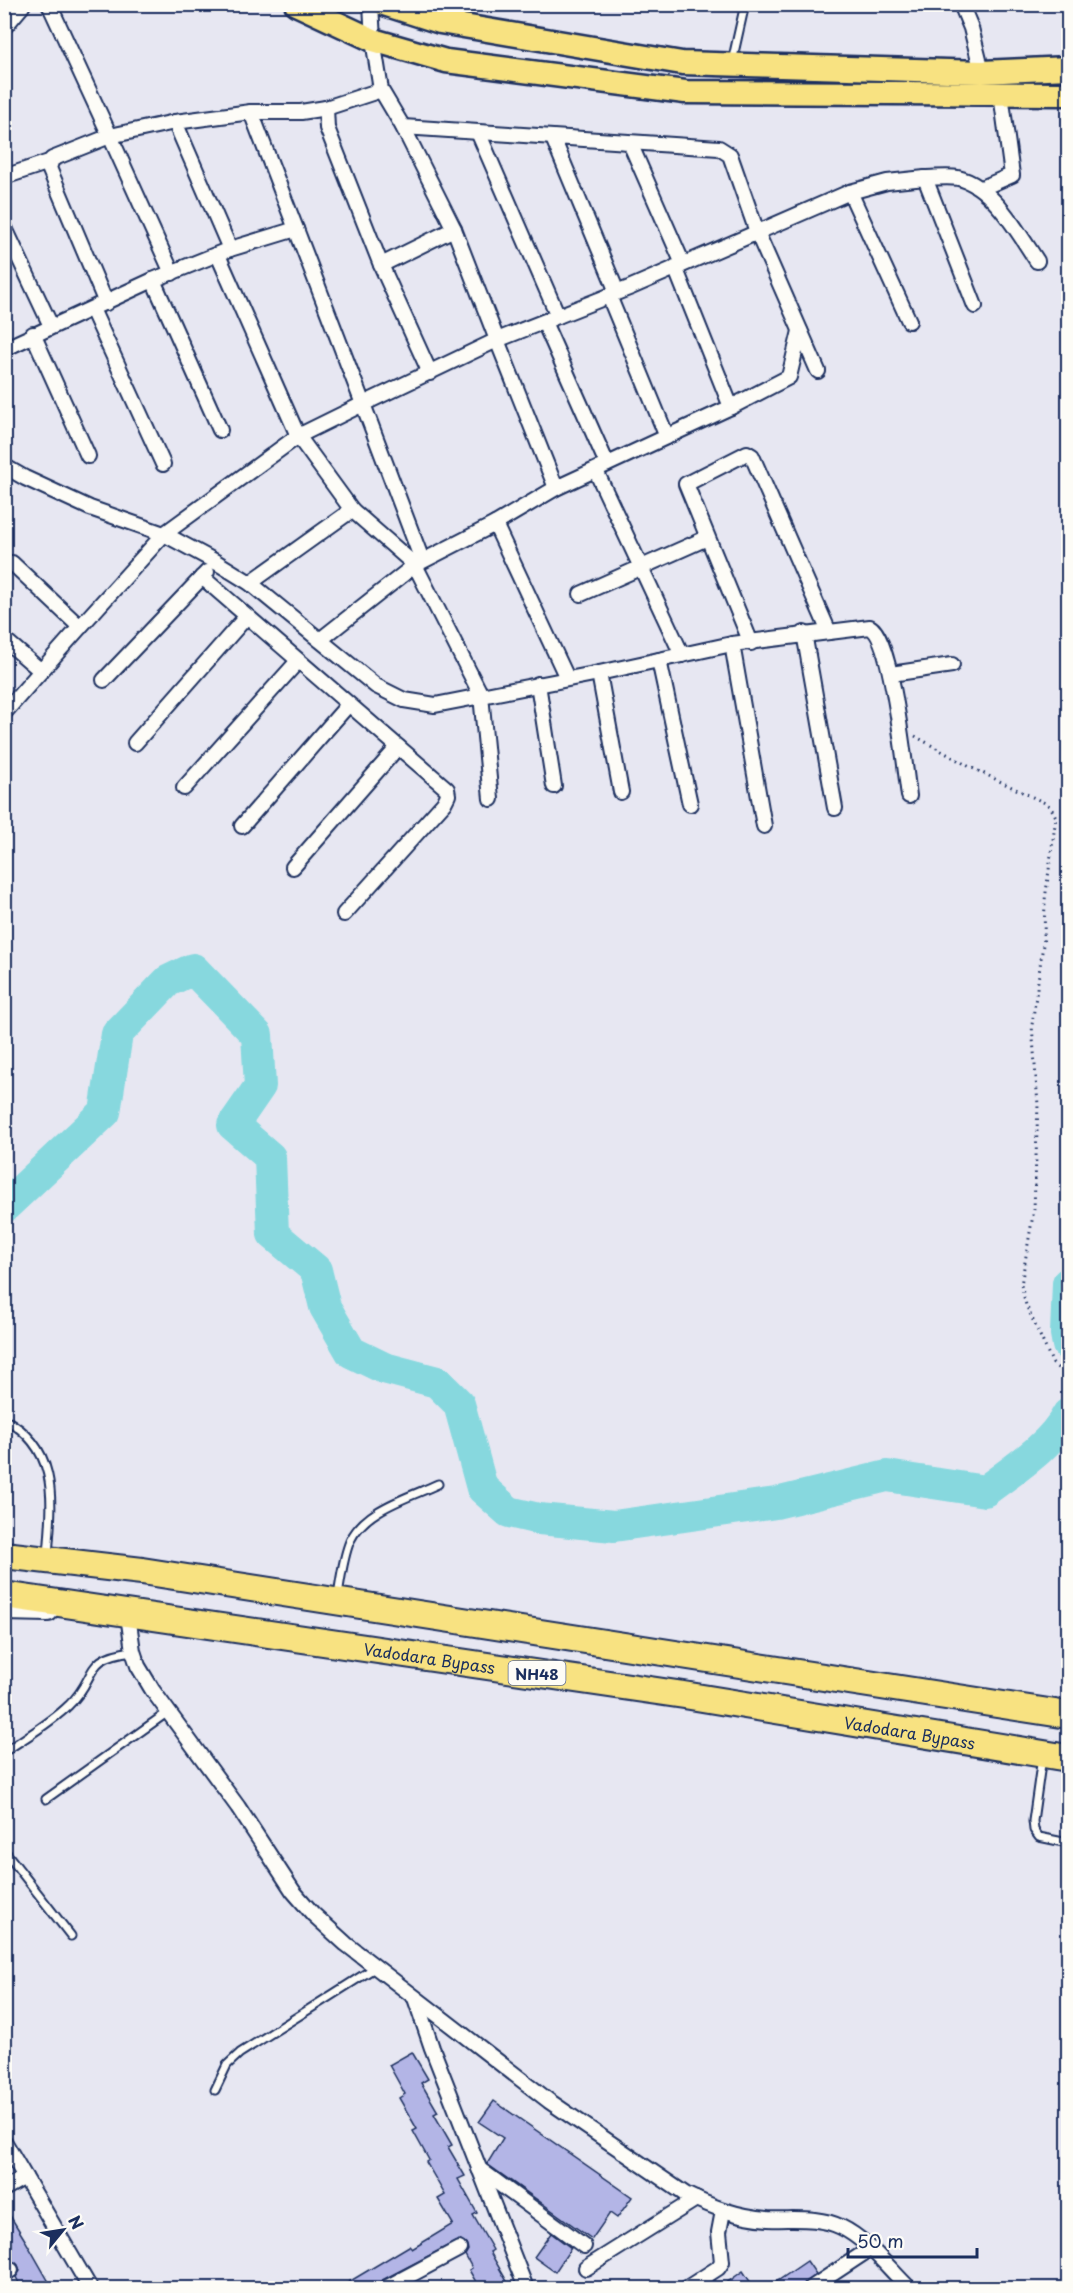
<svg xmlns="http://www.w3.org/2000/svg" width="1073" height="2293" viewBox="0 0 1073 2293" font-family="'Playpen Sans',sans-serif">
<rect width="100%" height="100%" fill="#e7e7f2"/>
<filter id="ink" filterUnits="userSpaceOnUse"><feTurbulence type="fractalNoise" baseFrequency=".0167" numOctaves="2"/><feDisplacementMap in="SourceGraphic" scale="12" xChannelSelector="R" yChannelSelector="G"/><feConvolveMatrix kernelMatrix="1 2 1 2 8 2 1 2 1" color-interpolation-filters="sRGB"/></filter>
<g filter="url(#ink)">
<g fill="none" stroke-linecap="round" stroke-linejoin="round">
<g stroke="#87d8de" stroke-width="32">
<path d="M4,1207l101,-95 12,-78 51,-53 25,-12 64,66 3,51 -27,39 37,32 3,77 43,36 9,37 26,45 33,16 53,14 22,22 23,84 27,24 30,7 75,7 162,-23 111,-27 98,15c29,-22 66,-45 83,-77"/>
<polyline points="1068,1283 1066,1334 1068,1345"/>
</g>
</g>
<g fill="#b3b5e6" stroke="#1b2f5e" stroke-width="1.5">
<polygon points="412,2052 428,2079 421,2083 438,2112 434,2114 452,2145 448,2147 465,2176 458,2179 477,2213 473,2215 493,2250 490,2252 508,2283 499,2289 480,2289 469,2270 472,2268 465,2255 468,2250 467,2245 459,2240 382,2280 375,2289 337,2289 409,2246 412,2249 453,2224 438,2199 445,2195 426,2162 429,2160 413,2131 417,2129 399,2098 405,2094 389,2065"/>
<polygon points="494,2101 632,2197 617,2218 610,2213 592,2239 487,2164 503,2138 479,2122"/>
<polygon points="4,2206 25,2240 53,2289 22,2289 16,2277 20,2271 18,2265 15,2262 7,2262 4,2257"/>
<polygon points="551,2233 571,2248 555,2272 534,2257"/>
<polygon points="807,2261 816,2274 806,2281 802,2289 766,2289"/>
<polygon points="743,2271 755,2289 718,2289"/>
</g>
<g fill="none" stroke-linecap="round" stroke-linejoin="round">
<defs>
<g id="lane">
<polyline points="732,62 745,4"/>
<path d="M4,1419c56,29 48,83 44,136"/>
<path d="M338,1595c3,-18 5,-37 12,-54 15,-32 58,-43 88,-57"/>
<path d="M4,1752c22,-15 47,-29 65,-47 30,-28 12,-48 64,-54"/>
<polyline points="1042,1757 1033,1821 1034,1830 1039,1837 1068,1843"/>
<polyline points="46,1799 168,1712"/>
<polyline points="4,1850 71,1936"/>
<polyline points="215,2090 227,2065 240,2053 376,1967"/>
</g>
<g id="street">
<polyline points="49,4 110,136 52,159 49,168 106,303"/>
<polyline points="371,4 373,40 381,90 403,127 454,229 497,340 629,288 850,192 887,182 925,178 975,306"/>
<polyline points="961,4 971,28 982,72"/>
<polyline points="326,108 327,128 381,265 430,373"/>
<polyline points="403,127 719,148 730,155 757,232 818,371"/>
<polyline points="478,132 558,316"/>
<polyline points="553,138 617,292"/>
<polyline points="630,143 683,264"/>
<polyline points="4,177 49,162"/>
<path d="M925,178c10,0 23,-2 33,0 34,7 61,56 79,83"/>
<polyline points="982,188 1012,175 1001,94"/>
<polyline points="850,192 909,321"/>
<polyline points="4,226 51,326"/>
<polyline points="296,229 251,112 301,112 326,108 381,90"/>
<polyline points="230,249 175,122 251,112"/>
<polyline points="218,255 298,436 352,510 250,583"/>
<polyline points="381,265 454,229"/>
<polyline points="172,273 110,136 175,122"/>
<polyline points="153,280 220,430"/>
<polyline points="609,296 667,437"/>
<polyline points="92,309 163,464"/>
<polyline points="544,322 607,464"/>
<polyline points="33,334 88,456"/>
<polyline points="4,349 153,280 230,249 296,229 363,404 497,340 556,488 731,407 675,267"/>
<polyline points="731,407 789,377 800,331"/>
<path d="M4,466l21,12 65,30 74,26 52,28 34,21 126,103 28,14 31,5 164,-32 133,-29 138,-17c22,11 35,141 39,169"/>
<polyline points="596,471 682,655"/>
<polyline points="495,524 567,678"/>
<polyline points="12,563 80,627 164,534 298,436 363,404 422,560"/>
<polyline points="202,577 447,789 448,795 444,803 344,914"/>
<polyline points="581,594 707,538"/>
<polyline points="804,633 835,808"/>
<polyline points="4,639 41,671 80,627"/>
<polyline points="320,640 415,565 352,510"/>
<polyline points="751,643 686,484 747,453 752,456 829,632"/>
<polyline points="732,644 764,826"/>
<polyline points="659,660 690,804"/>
<polyline points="599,673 621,792"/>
<polyline points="891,674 952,665"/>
<polyline points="104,680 207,572"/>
<polyline points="538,684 554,786"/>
<polyline points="4,713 41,671"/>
<polyline points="135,743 247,616"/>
<polyline points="184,788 298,661"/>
<polyline points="491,799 481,695 415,565 495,524 556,488"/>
<polyline points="242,826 348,705"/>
<polyline points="293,867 398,747"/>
<path d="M128,1615l5,36 5,15 15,25 85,116 55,84 20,23 33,30 203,157 136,93c27,13 53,23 83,25 25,1 50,-3 73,8 27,13 47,41 68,61"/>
<polyline points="415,1998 432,2048 526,2288"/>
<polyline points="4,2141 90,2288"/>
<polyline points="479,2169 584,2246"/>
<polyline points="4,2189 25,2177"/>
<polyline points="586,2268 696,2199"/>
<polyline points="4,2274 11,2270"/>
<polyline points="386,2288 459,2249"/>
<polyline points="687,2288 718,2268 722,2262 719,2232 723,2211"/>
<polyline points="811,2288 870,2249"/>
</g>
<g id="secondary">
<polyline points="4,23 20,4"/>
<polyline points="4,1610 48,1611"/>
</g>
<g id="primary">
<polyline points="296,4 373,40 446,61 685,92 1068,94"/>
<polyline points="384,4 440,22 682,63 982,72 1068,68"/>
</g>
<g id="highway">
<polyline points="4,1555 142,1571 1068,1715"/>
<path id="s1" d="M4,1595l680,100 384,63"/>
</g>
</defs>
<use href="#lane" stroke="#1b2f5e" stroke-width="11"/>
<use href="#street" stroke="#1b2f5e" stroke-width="18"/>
<use href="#secondary" stroke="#1b2f5e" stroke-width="24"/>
<use href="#primary" stroke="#1b2f5e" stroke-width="27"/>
<use href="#highway" stroke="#1b2f5e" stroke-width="30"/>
<polyline stroke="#1b2f5e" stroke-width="3" stroke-dasharray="1.5 4.5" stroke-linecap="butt" points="915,736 970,767 1043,802 1050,806 1056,817 1045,900 1044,937 1032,1025 1038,1105 1034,1209 1021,1285 1026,1305 1053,1364 1059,1369 1068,1370"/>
<use href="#lane" stroke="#fdfcf7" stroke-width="7"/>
<use href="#street" stroke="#fdfcf7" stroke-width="14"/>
<use href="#secondary" stroke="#fdfcf7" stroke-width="20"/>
<use href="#primary" stroke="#f8e281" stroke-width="22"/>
<use href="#highway" stroke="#f8e281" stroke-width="26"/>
</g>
</g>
<g text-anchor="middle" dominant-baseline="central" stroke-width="5" stroke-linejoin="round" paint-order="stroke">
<rect fill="#fdfcf7" stroke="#5f6c8c" stroke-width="1.5" x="508.5" y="1661" width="57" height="24" rx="4.5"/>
<g font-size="15" font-weight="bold" fill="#1b2f5e">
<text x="537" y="1673">NH48</text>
</g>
<g font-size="16" fill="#1b2f5e" stroke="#fdfcf7">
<text stroke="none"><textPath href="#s1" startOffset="430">Vadodara Bypass</textPath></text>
<text stroke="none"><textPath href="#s1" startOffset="916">Vadodara Bypass</textPath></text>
</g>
</g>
<rect width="1073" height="2293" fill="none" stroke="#fdfcf7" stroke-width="24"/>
<rect x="12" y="12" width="1049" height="2269" fill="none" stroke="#1b2f5e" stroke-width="2" filter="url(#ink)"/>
<g transform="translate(63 2230) rotate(60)" stroke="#fdfcf7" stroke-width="4.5" paint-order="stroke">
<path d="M0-4.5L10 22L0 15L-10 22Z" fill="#1b2f5e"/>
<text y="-9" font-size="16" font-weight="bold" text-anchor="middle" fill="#1b2f5e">N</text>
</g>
<path d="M848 2248v9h129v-9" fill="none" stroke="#1b2f5e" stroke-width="3"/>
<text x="857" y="2248" font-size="18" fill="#1b2f5e" stroke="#fdfcf7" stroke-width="4.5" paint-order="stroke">50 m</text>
</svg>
